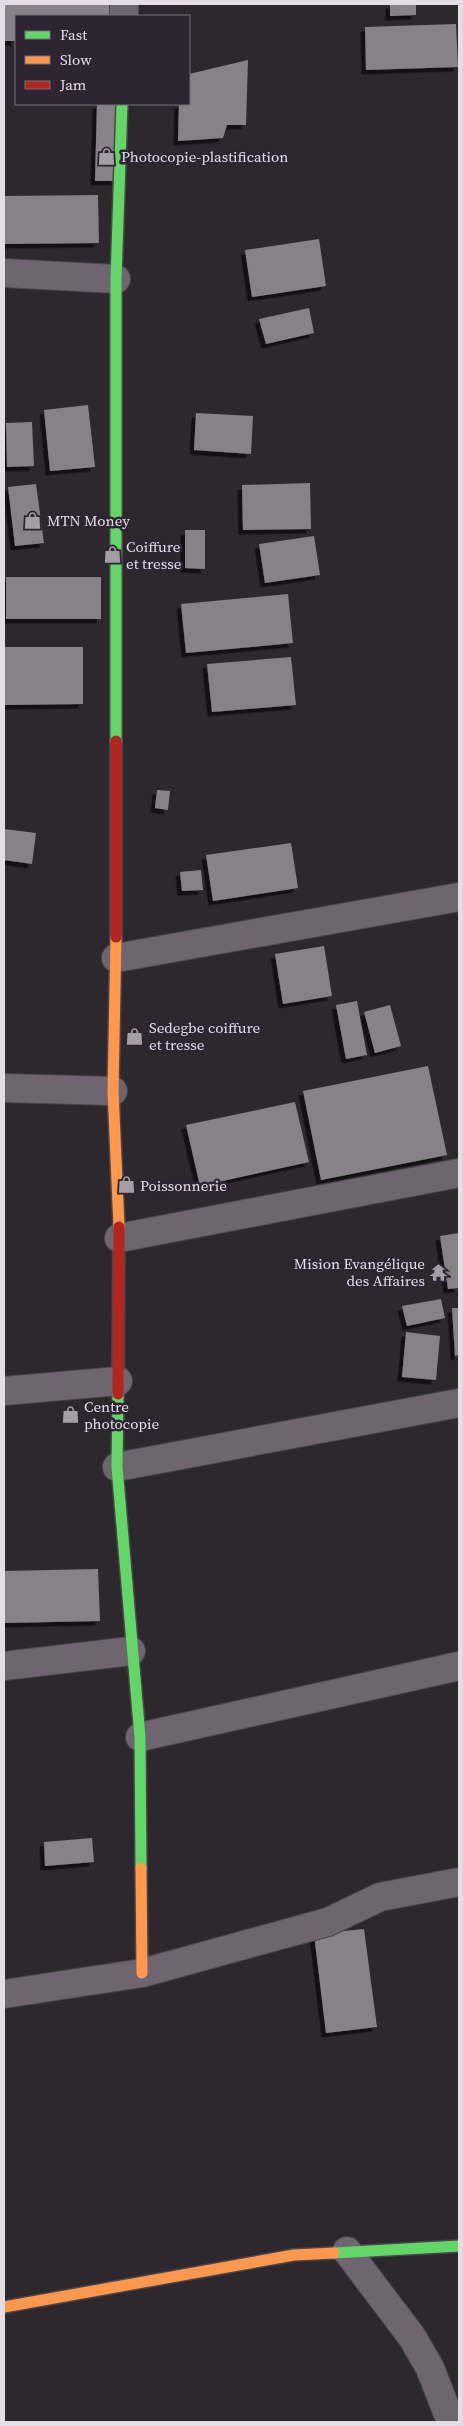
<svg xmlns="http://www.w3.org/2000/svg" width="463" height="2426" viewBox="0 0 463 2426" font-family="'Source Serif 4',serif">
<defs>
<filter id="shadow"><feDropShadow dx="-4.5" dy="4.5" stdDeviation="0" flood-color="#0009"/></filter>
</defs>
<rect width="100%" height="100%" fill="#2d282e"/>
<g fill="#878288" filter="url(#shadow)">
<polygon points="4,4 121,4 121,16 16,16 16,41 4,41"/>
<polygon points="390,4 416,4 416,15 390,16"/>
<polygon points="456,24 458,67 366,70 365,27"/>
<polygon points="248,60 246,125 227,125 223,138 178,141 179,104 189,104 189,74"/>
<polygon points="97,104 118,104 116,181 95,181"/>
<polygon points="98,195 99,243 4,244 4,196"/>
<polygon points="319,239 326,286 252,297 245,250"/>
<polygon points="309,308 314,333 266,344 259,319"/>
<polygon points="88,405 95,467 50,471 44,410"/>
<polygon points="196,413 253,416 251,454 194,450"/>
<polygon points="32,422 34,466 7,467 6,423"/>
<polygon points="310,483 311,529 243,530 242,485"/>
<polygon points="36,484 44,543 15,546 8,487"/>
<polygon points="185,530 205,530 205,569 185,568"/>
<polygon points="314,536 320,575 265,583 259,544"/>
<rect x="6" y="577" width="95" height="42"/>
<polygon points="288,594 293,643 186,653 181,604"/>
<polygon points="4,647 83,647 83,704 4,705"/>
<polygon points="291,657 296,705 212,712 207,664"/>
<polygon points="157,790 170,791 168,810 155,808"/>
<polygon points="4,829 36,833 32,864 4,860"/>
<polygon points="291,843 298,888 213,901 206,855"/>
<polygon points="201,870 203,890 182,891 180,872"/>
<polygon points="324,946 332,996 283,1004 275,954"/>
<polygon points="357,1001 367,1055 346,1059 336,1005"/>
<polygon points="390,1005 401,1046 375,1053 364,1012"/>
<polygon points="428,1066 447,1155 321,1180 303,1091"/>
<polygon points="295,1102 309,1162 200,1186 186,1125"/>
<polygon points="459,1233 459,1288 448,1289 440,1236"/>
<polygon points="441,1299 445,1318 407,1326 402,1306"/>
<polygon points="452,1308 459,1308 459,1355 455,1356"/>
<polygon points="406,1332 440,1336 436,1380 402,1377"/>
<polygon points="98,1569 100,1621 4,1623 4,1571"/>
<polygon points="92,1838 94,1862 45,1866 44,1842"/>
<polygon points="364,1929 377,2027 326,2033 314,1934"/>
</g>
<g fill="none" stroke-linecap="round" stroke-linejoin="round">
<defs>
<g id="street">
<polyline points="124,16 124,4"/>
<polyline points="4,273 116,279"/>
<polyline points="116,958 459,897"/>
<polyline points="4,1088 113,1091"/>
<polyline points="119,1238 459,1173"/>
<polyline points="4,1391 118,1381"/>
<polyline points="117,1467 459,1403"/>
<polyline points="4,1666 131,1651"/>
<polyline points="140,1737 459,1666"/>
<polyline points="4,1994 142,1973 328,1922 380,1897 459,1882"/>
<polyline points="347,2251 412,2337 430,2368 451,2422"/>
</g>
<g id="fast">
<polyline points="116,741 116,279 122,104"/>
<polyline points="118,1394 117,1467 140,1737 141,1868"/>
<polyline points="334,2253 459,2246"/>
</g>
<g id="slow">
<polyline points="116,937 113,1091 119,1227"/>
<polyline points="141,1868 142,1973"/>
<polyline points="4,2307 294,2255 334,2253"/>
</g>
<g id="jam">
<polyline points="116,741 116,937"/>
<polyline points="118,1394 119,1227"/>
</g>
</defs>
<use href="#street" stroke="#49464b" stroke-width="30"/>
<use href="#fast" stroke="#49464b" stroke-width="14"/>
<use href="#slow" stroke="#49464b" stroke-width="14"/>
<use href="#jam" stroke="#49464b" stroke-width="14"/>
<use href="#street" stroke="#6e6570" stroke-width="28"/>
<use href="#fast" stroke="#63d668" stroke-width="11"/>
<use href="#slow" stroke="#ff974d" stroke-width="11"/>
<use href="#jam" stroke="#b3261e" stroke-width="11"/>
</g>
<defs>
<symbol id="shop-bare" viewBox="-9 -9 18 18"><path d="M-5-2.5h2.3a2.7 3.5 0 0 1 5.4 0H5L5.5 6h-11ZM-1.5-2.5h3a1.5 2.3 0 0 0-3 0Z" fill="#a49ea6" stroke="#2e2432" stroke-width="2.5" paint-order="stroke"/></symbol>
<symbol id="temple-bare" viewBox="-9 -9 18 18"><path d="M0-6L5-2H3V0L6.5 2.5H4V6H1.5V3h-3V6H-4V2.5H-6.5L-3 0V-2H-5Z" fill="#a49ea6" stroke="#2e2432" stroke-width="2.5" paint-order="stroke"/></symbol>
</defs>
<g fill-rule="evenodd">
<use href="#shop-bare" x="94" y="144" width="25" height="25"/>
<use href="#shop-bare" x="20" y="508" width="25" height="25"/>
<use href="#shop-bare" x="100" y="542" width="25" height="25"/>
<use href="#shop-bare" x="122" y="1024" width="25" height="25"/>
<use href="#shop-bare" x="114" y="1172" width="25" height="25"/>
<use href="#temple-bare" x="426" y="1260" width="25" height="25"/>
<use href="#shop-bare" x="58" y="1402" width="25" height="25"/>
</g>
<g text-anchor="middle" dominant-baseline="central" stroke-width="5" stroke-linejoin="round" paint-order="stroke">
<g font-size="15" fill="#e4dde6" stroke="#2e2432" text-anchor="start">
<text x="121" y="156">Photocopie-plastification</text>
<text x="47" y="520">MTN Money</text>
<text x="126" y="546">Coiffure<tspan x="126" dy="17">et tresse</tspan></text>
<text x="149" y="1027">Sedegbe coiffure<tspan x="149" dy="17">et tresse</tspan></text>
<text x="140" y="1185">Poissonnerie</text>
<text x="425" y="1263" text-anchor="end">Mision Evangélique<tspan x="425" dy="17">des Affaires</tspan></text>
<text x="84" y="1406">Centre<tspan x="84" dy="17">photocopie</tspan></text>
</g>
</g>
<rect width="463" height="2426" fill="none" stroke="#e4dde6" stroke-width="10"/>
<rect x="15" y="15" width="175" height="90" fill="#2e2432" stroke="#776e7a"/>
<rect x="25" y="31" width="25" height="8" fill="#63d668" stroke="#776e7a"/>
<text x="60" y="40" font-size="15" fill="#e4dde6">Fast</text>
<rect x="25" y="56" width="25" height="8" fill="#ff974d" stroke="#776e7a"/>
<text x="60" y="65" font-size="15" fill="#e4dde6">Slow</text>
<rect x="25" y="81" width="25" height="8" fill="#b3261e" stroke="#776e7a"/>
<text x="60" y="90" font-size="15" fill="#e4dde6">Jam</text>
</svg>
